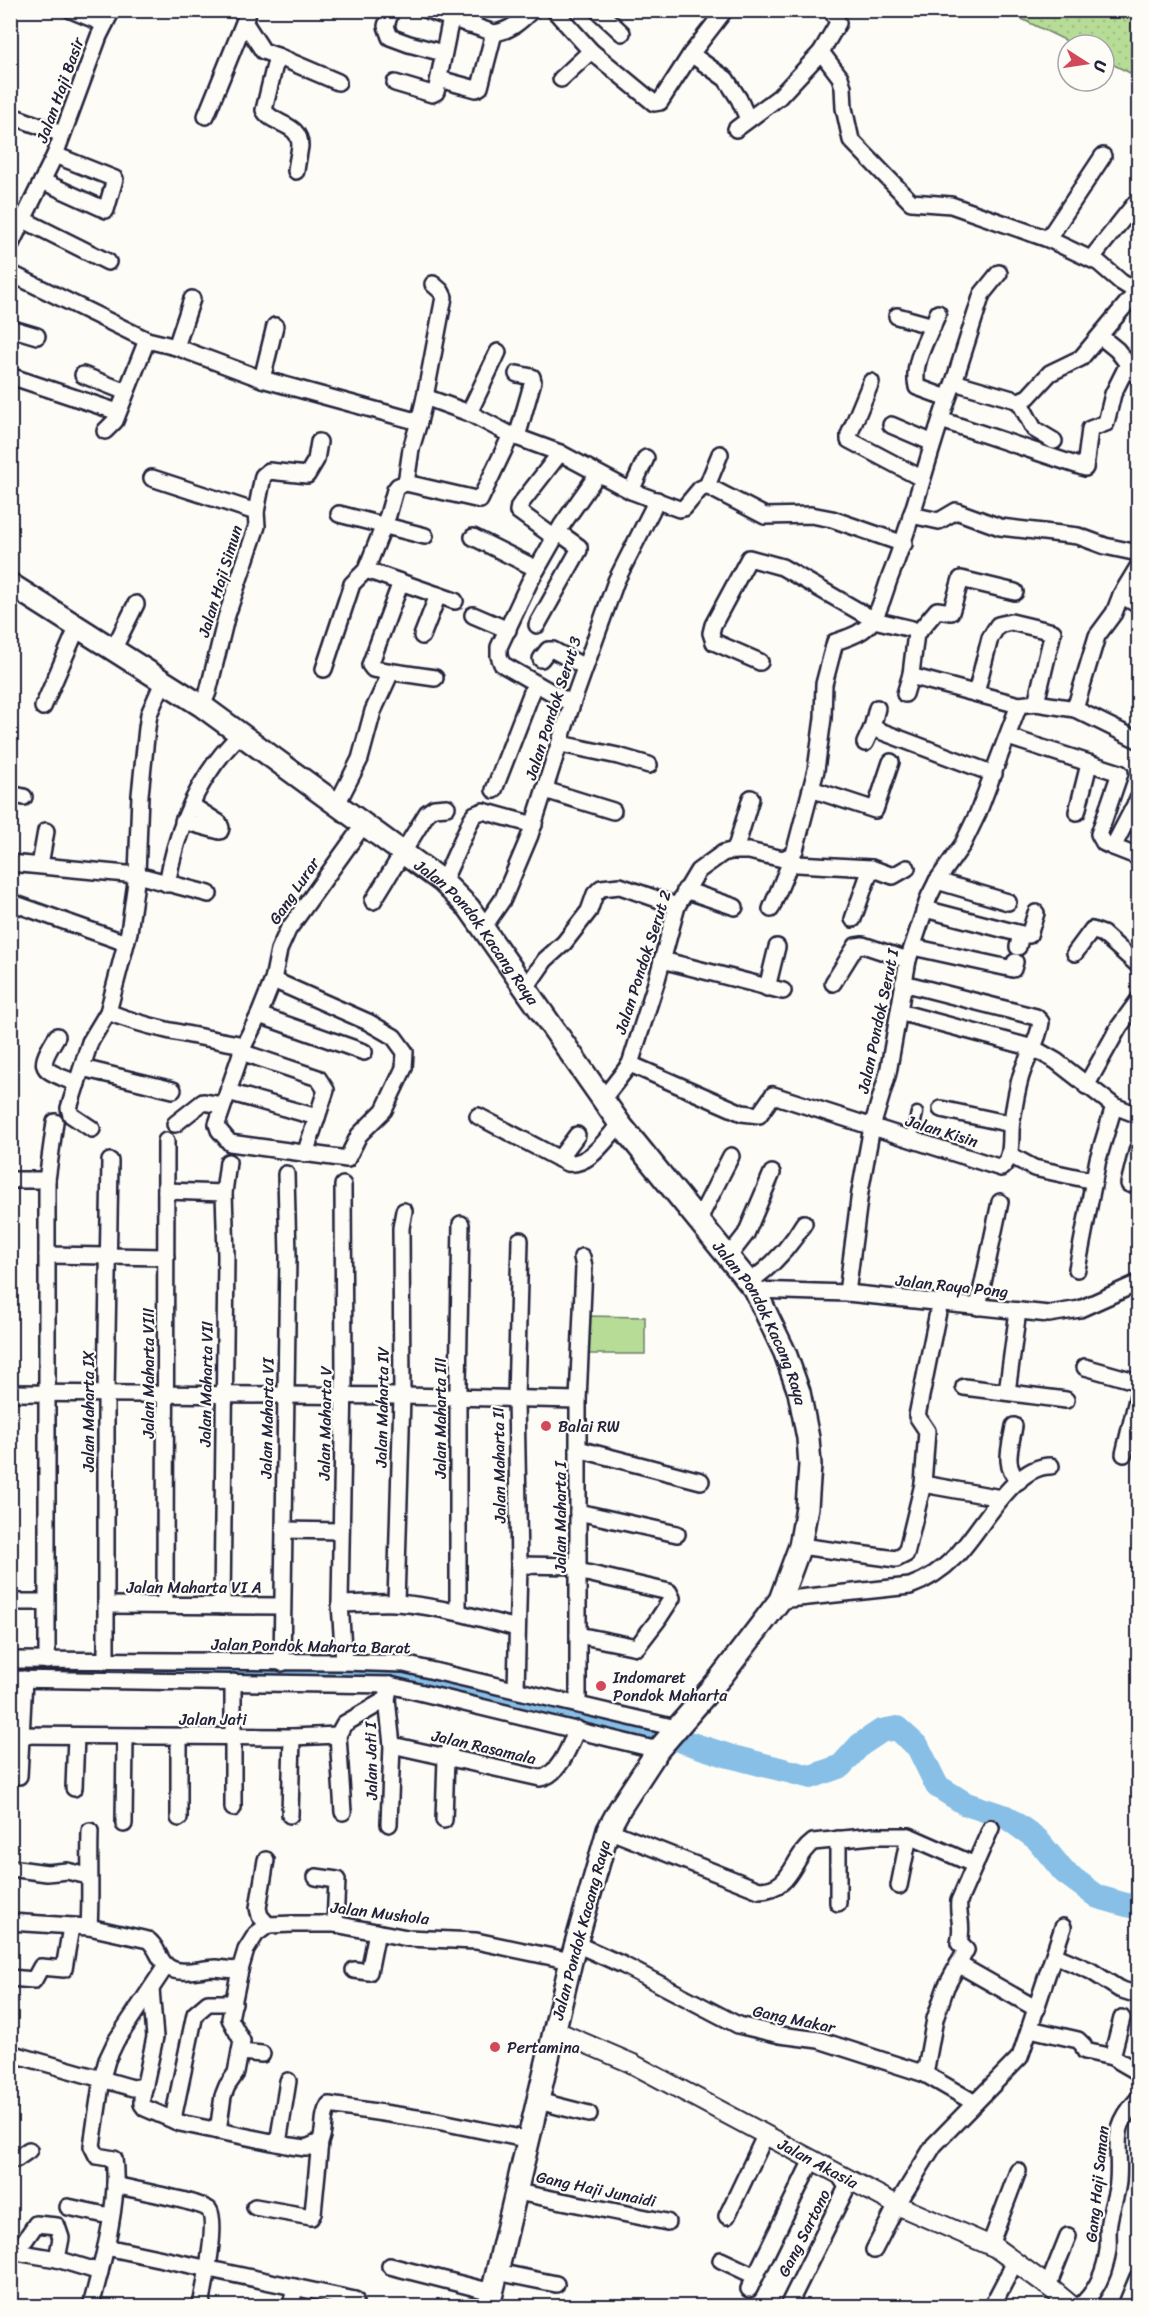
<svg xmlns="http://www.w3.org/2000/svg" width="1149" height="2317" viewBox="0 0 1149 2317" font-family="Sriracha,sans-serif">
<defs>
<pattern id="grass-dots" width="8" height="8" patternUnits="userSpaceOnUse" patternTransform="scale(1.5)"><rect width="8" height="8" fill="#b7dc96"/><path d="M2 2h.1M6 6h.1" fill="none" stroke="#9dbc82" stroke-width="1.8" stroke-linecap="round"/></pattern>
</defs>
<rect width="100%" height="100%" fill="#fdfcf7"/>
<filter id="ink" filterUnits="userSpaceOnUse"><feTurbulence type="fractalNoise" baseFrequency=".0167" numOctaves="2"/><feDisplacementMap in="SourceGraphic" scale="12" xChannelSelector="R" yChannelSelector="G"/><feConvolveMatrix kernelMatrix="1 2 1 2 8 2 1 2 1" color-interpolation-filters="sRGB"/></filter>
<g filter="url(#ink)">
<polygon fill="url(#grass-dots)" stroke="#6c7f68" stroke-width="1.5" points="1005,11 1138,11 1138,77 1104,60 1104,45 1075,45"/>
<polygon fill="#b7dc96" stroke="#6c7f68" stroke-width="1.5" points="583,1316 645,1317 645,1354 583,1354"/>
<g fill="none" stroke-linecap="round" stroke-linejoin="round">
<polyline stroke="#88bfe6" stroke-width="24" points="10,1668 396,1672 638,1727 729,1756 811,1777 841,1766 860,1745 881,1731 897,1728 918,1747 937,1786 966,1804 1006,1817 1037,1839 1064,1872 1098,1897 1130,1906 1138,1906"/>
<defs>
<polyline id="pedestrian" points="911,1140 917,1113"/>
<g id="minor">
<polyline points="71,10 105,24"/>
<polyline points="391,10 386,26 390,37 409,44 443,53"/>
<path d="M427,10l67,23c16,-2 27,-12 38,-23"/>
<polyline points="554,10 591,51 654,103 660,102 691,54 726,79 739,99 748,119"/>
<polyline points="597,10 622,33"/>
<polyline points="832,10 838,23 821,52 840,77 843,87 844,108 851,140 911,202 951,205 1048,239 1099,263 1121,282 1137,292"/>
<path d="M245,23l18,28 14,5 -13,54c9,16 36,12 36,36 -1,8 -3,16 -4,25"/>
<polyline points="469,25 478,10"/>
<polyline points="691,54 725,10"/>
<polyline points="277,56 338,82"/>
<polyline points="439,79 476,89 480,87 494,33"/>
<polyline points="561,79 591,51"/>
<polyline points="395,83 432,94 436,92 451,18"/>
<polyline points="12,116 62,134"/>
<polyline points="206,116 249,10"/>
<polyline points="736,129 779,97 821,52"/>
<polyline points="42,181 106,210 115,179 55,155"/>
<polyline points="24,220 108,262"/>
<polyline points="1048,239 1103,156"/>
<polyline points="10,246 55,155 99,36 112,10"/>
<polyline points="1091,259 1138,200"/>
<polyline points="10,273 147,340 176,347 262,379 419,422 425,397 469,413 511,435 560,453 631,491 679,509 684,508 700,489 707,486 720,454"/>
<path d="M938,313c-9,23 -27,50 -21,74l30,11"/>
<polyline points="897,316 933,326"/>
<polyline points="10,328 37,336"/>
<polyline points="1100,336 1117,350 1138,377"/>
<polyline points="176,347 192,299"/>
<polyline points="83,375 126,392"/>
<polyline points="10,376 118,412"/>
<polyline points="262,379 275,326"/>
<polyline points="871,382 849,435 849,440 921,478"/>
<polyline points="954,382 982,294 999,273"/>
<polyline points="425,397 444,297 441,291 433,284"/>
<polyline points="1019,401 1034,429 1054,441"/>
<polyline points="469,413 498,352"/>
<polyline points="941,420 1085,468 1090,429 1106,423 1113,394 1128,364"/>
<polyline points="891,425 933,443"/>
<polyline points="105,431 115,421 147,340"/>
<polyline points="517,437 533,381 532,377 517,374"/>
<polyline points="152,478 256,512"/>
<polyline points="406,483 480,500 511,435"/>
<polyline points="707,486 765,516 811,515 832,519 904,544"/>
<polyline points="631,491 646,458"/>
<polyline points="339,514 425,536"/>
<polyline points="911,515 939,521 956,511 1000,527 1078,536 1105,546 1138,553"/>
<polyline points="473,537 537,569"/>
<polyline points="555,538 518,511 519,506 560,453"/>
<polyline points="366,570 455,601"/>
<polyline points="401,582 370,665 373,669 435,678"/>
<polyline points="1121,595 1138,605"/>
<polyline points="473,615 508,630"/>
<polyline points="537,625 579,550 579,547 558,532"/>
<polyline points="916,633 921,629 937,610 951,612 961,579 1015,592"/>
<polyline points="422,636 438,595"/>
<polyline points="114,648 136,604"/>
<polyline points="541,659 548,650 553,650 585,667"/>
<polyline points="760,662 714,642 711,633 713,625 749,558 782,567 874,620 912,629 916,633 911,674 914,677 1019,705 1036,703 1075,709 1097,636 1114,613 1121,595 1138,567"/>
<polyline points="324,669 352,584 366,570 388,515 395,490 398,486 406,483 411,449 419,422"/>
<polyline points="976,693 990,638 998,625 1011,622 1053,632 1036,703"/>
<polyline points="905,694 911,674"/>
<polyline points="572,704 502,664 499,656 499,647 529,583 562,525 597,475"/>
<polyline points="202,706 208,692 226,618 257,526 256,512 263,476 269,471 307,475 316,460 319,442"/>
<polyline points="43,707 78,626"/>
<polyline points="1075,709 1138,740"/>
<polyline points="872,728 877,708"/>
<polyline points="1008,737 1120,773 1099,834 1104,843 1113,847"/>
<polyline points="865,743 872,728 994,774"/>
<polyline points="561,744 618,756 649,765"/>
<polyline points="811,789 875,810 891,762"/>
<polyline points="494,790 535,684"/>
<polyline points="545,790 613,811"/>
<polyline points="10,794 24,797"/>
<polyline points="1138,799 1113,847 1136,856 1138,851"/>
<polyline points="337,804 360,759 373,711 391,672"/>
<polyline points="1077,812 1089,764"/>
<polyline points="183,821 220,831 221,828 219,823 191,805"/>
<polyline points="735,851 751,798"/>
<polyline points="790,856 797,864 871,868 893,876 907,868"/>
<polyline points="10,863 137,875 209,894"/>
<polyline points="40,865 46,831"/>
<polyline points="937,881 1008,902"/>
<polyline points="443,882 472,818 475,814 483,811 534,825"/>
<path d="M167,884c10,-57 32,-111 75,-151"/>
<polyline points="685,890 735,907"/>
<polyline points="373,901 427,813 434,808 447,807"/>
<polyline points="10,902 126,943"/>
<polyline points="771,909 788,868 790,856"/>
<polyline points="925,909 1021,934"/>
<polyline points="853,919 871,868"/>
<polyline points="483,928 503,899 530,835 572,704 616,581 657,500"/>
<polyline points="913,947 1013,969 1015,962"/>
<polyline points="1018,947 1021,934 1029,935 1036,913"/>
<polyline points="1075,953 1092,930 1103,934 1138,965"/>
<polyline points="662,960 783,991"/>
<polyline points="273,980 368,1022 394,1037 405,1052 404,1068 384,1110 359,1135 347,1159 230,1143 219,1130 217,1124 244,1045 259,1015 273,980 279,950 288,930 364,824"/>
<polyline points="833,983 856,946 863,945 908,960"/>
<polyline points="767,988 777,947"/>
<polyline points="525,989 545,960 564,943 589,911 595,894 601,888 620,886 677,906"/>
<path d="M108,1012c45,18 88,24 136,33"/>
<polyline points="899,1012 1033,1048 1056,1061 1114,1106 1138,1115"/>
<polyline points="259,1015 364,1052"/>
<path d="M57,1036c-22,36 -15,32 20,48"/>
<polyline points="241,1052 318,1078 326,1090 305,1154"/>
<path d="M630,1064l112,49 17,2 14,-20 228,73c14,-12 8,-32 11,-48 3,-16 5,-35 11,-50 6,-16 16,-31 18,-48l-5,-5 -133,-34"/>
<polyline points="82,1068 173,1090"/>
<polyline points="1086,1086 1119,1027 1138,1001"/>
<polyline points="228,1092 317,1117"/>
<path d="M602,1100l28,-36 26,-81 21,-77 21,-35 25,-18 8,-2h18l34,8 7,-3 5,-6 21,-80 7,-52 1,-34 11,-42c15,-5 29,-9 38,-22 8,-12 12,-30 17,-43 26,-64 39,-131 64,-195l65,19 9,-4 22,-24 31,-15 57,-68"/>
<polyline points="941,1109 1011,1124"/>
<path d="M478,1116l89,47c23,3 38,-23 53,-39"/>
<polyline points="175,1124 203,1102 222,1105"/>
<polyline points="92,1129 71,1115 69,1108 90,1042 108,1012 129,932 137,875 140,795 147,728 149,714 164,680"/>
<polyline points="1010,1155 1034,1168 1094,1181"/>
<polyline points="559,1159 577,1135"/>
<polyline points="10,1180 47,1180"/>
<polyline points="1129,1184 1138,1148"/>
<polyline points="343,1185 344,1380 340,1604 344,1662"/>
<polyline points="166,1191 224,1193"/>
<polyline points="698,1221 731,1156"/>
<polyline points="47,1255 166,1257"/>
<polyline points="729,1256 746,1234 772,1173"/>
<polyline points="1077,1269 1098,1159 1114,1106"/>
<path d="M749,1282c24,-16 41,-35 55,-59"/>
<polyline points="755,1290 847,1293 1049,1314 1080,1309 1138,1283"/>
<polyline points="847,1293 860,1192 872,1127 888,1073 908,960 929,897 937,881 963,844 978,813 1019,705"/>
<polyline points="978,1307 1000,1202"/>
<polyline points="1085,1367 1138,1382"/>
<polyline points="964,1387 1066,1400"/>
<polyline points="1007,1392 1018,1311"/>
<polyline points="10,1393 402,1396 578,1400"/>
<path d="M1014,1426c-3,20 -12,40 5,55"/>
<polyline points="578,1449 701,1481"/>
<polyline points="1124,1454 1138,1395"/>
<polyline points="923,1484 1001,1498"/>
<polyline points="578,1512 677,1534"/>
<polyline points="284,1530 341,1531"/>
<polyline points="800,1546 896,1559 906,1554 923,1484 927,1431 917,1416 940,1302"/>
<polyline points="519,1565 578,1566"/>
<polyline points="578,1571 669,1592 672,1598 657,1621 637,1647 578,1635"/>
<path d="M780,1600l130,-14c17,-6 33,-17 46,-30 25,-25 57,-91 95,-90"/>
<polyline points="10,1602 45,1602"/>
<polyline points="396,1603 402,1396 401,1228 404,1211"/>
<path d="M340,1604c19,0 38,-2 57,-1 40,3 80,14 119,25"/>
<polyline points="106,1605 282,1606"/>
<polyline points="165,1605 166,1141"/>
<polyline points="222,1606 226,1256 224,1193 228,1162"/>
<polyline points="458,1612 458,1386 461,1224"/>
<polyline points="10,1660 344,1662 404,1664 676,1728"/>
<polyline points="47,1661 47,1180 55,1122"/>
<polyline points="106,1661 106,1393 110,1161"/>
<polyline points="282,1663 288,1257 286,1174"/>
<polyline points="10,1679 390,1685 658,1750"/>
<polyline points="516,1690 519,1565 516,1399 520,1240"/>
<polyline points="387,1699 392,1745 389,1824"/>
<polyline points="578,1704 578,1400 584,1267 582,1257"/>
<polyline points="10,1735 292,1737 338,1735"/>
<path d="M392,1745l148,33c19,-2 30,-33 37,-49"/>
<polyline points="19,1776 24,1679"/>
<polyline points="74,1788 76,1736"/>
<polyline points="233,1808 233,1682"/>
<polyline points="343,1812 338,1735 344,1724 387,1699 390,1685"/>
<polyline points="290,1815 292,1737"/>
<polyline points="179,1818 179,1737"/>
<polyline points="444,1820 446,1758 450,1749"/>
<polyline points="124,1824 125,1737"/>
<path d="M608,1830l151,60c34,0 32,-32 54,-48l60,-6h36l66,29"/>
<polyline points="266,1860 258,1908 260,1916 268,1925"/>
<polyline points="10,1868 47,1873 67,1871 88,1876"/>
<polyline points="316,1877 337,1880 335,1924"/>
<polyline points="899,1886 909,1836"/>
<polyline points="838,1903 838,1839"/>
<path d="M10,1922l79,5 59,13c10,7 10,20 20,27 13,9 33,1 48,1 8,1 16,2 24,2l6,-20 10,-16 12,-9 25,-1h42l72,14 69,3 95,20"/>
<path d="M89,1927c2,-32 0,-63 1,-96"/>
<polyline points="576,1944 623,1965 738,2025 780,2035 819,2040 925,2074 975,2103"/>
<polyline points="1054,1955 1091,1971 1119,1989 1138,1995"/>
<polyline points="958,1964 1037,2009"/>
<polyline points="354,1970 369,1972 377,1932"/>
<polyline points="10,1978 34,1980 41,1967 64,1969 71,1927"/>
<polyline points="151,1989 155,2037 142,2098 142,2104 145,2108 180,2123 291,2146 306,2148 320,2142"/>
<polyline points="1030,2029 1078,2040 1083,2045 1085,2051 1112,2057 1138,2072"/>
<polyline points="240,2052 262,2054"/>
<polyline points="10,2053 133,2088 145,2086"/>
<polyline points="1112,2057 1122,2018"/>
<path d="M925,2074l10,-55 11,-32 20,-37 -7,-7c5,-20 -2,-26 0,-42l32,-73"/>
<polyline points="538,2101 589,2114"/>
<polyline points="175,2121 174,2114 195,2014 208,2003 234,2003"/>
<polyline points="218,2131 223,2096 227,2086 236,2073 242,2041 230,2019 240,1970"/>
<polyline points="278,2143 288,2081"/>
<polyline points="10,2159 16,2159 29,2150"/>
<path d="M115,2185c15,4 87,17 94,25 9,12 -5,80 -8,96"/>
<polyline points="517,2192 667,2222"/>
<polyline points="68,2207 110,2216"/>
<path d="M255,2207l56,10 2,-4 7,-71c6,-12 1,-25 9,-37l108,16 93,19"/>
<polyline points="727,2216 765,2136"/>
<polyline points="25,2240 36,2224 57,2226 61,2238 57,2259 100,2272"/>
<polyline points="990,2245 1018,2171"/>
<polyline points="106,2247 355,2300"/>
<polyline points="874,2250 897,2205 934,2145 1020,2057 1063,1927"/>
<polyline points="22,2253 57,2259"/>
<polyline points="721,2260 755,2276"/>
<polyline points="390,2266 492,2292"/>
<polyline points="497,2272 556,2284"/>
<polyline points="1048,2286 1068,2236"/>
<polyline points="749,2289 812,2160"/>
<path d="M91,2306c11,-42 29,-104 23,-147l-17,-3 -5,-10 10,-68 5,-18 9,-19 50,-75"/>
<polyline points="291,2306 295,2287"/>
<polyline points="788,2306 847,2187 840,2176"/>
<polyline points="992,2306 1015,2262"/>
<path d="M1080,2306c17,-15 25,-34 28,-56 1,-9 -1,-19 1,-28 2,-14 8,-27 9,-41 3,-36 -9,-51 20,-82"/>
<polyline points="1126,2306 1138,2277"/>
</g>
<g id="tertiary">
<path id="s1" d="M554,2030l77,33 266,142 99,43 52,38 24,20"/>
</g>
<g id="secondary">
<path id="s2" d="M10,584l192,122 241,176 26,26 151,216 135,166 30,63 14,39 9,46 2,27 -3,42 -7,39 -20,54 -59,77 -63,73 -38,58 -12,22 -37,131 -82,345"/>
</g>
</defs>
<use href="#pedestrian" stroke="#22223b" stroke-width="15"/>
<use href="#minor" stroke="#22223b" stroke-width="20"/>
<use href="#tertiary" stroke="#22223b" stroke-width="22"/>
<use href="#secondary" stroke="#22223b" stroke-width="26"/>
<use href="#pedestrian" stroke="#fdfcf7" stroke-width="10"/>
<use href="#minor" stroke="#fdfcf7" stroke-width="15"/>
<use href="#tertiary" stroke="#fdfcf7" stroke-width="18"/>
<use href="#secondary" stroke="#fdfcf7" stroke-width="21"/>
</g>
</g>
<g fill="#d1495b" stroke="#fdfcf7" stroke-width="2">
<circle cx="546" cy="1426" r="6"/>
<circle cx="601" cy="1686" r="6"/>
<circle cx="495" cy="2047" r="6"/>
</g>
<g text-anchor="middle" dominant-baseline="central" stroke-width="4.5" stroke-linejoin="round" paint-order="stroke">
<g font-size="16" fill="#22223b" stroke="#fdfcf7">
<text transform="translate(60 90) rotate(-70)">Jalan Haji Basir</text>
<text transform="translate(220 581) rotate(-73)">Jalan Haji Simun</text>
<text transform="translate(553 708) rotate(-72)">Jalan Pondok Serut 3</text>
<text transform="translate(294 891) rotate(-56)">Gang Lurar</text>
<text stroke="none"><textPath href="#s2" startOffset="586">Jalan Pondok Kacang Raya</textPath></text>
<text transform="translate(643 962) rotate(-72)">Jalan Pondok Serut 2</text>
<text transform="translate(878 1021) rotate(-78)">Jalan Pondok Serut I</text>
<text transform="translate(942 1131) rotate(17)">Jalan Kisin</text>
<text transform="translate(952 1286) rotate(6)">Jalan Raya Pong</text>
<text stroke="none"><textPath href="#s2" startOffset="1072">Jalan Pondok Kacang Raya</textPath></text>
<text transform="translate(148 1373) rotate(-90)">Jalan Maharta VIII</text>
<text transform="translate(206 1384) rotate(-89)">Jalan Maharta VII</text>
<text transform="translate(382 1407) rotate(-89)">Jalan Maharta IV</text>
<text transform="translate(88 1411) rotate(-90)">Jalan Maharta IX</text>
<text transform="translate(267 1418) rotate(-89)">Jalan Maharta VI</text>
<text transform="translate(440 1418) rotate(-90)">Jalan Maharta III</text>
<text transform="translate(325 1423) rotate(-89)">Jalan Maharta V</text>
<text transform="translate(499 1465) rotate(-91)">Jalan Maharta II</text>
<text transform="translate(560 1517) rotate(-90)">Jalan Maharta I</text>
<text x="194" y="1587">Jalan Maharta VI A</text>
<text transform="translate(311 1646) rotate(1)">Jalan Pondok Maharta Barat</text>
<text x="213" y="1719">Jalan Jati</text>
<text transform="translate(484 1747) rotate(13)">Jalan Rasamala</text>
<text transform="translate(371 1761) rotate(-91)">Jalan Jati I</text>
<text transform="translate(380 1913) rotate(7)">Jalan Mushola</text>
<text transform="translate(581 1930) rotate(-75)">Jalan Pondok Kacang Raya</text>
<text transform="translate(794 2019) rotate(12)">Gang Makar</text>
<text stroke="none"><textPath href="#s1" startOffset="296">Jalan Akasia</textPath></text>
<text transform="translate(1097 2184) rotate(-84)">Gang Haji Saman</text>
<text transform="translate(596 2189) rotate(12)">Gang Haji Junaidi</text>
<text transform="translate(804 2233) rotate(-63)">Gang Sartono</text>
</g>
<g font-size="16" fill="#22223b" stroke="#fdfcf7" text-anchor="start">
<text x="558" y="1426">Balai RW</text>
<text x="613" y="1677">Indomaret<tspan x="613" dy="18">Pondok Maharta</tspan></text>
<text x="507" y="2047">Pertamina</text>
</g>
</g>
<rect width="1149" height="2317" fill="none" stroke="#fdfcf7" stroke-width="36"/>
<rect x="18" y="18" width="1113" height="2281" fill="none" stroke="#22223b" stroke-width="2" filter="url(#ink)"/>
<g transform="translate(1086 63) rotate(102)"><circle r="28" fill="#fdfcf7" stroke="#a5a5ac" stroke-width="1.5"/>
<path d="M0-4.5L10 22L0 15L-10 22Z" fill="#d1495b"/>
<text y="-9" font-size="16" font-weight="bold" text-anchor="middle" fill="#22223b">U</text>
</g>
</svg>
